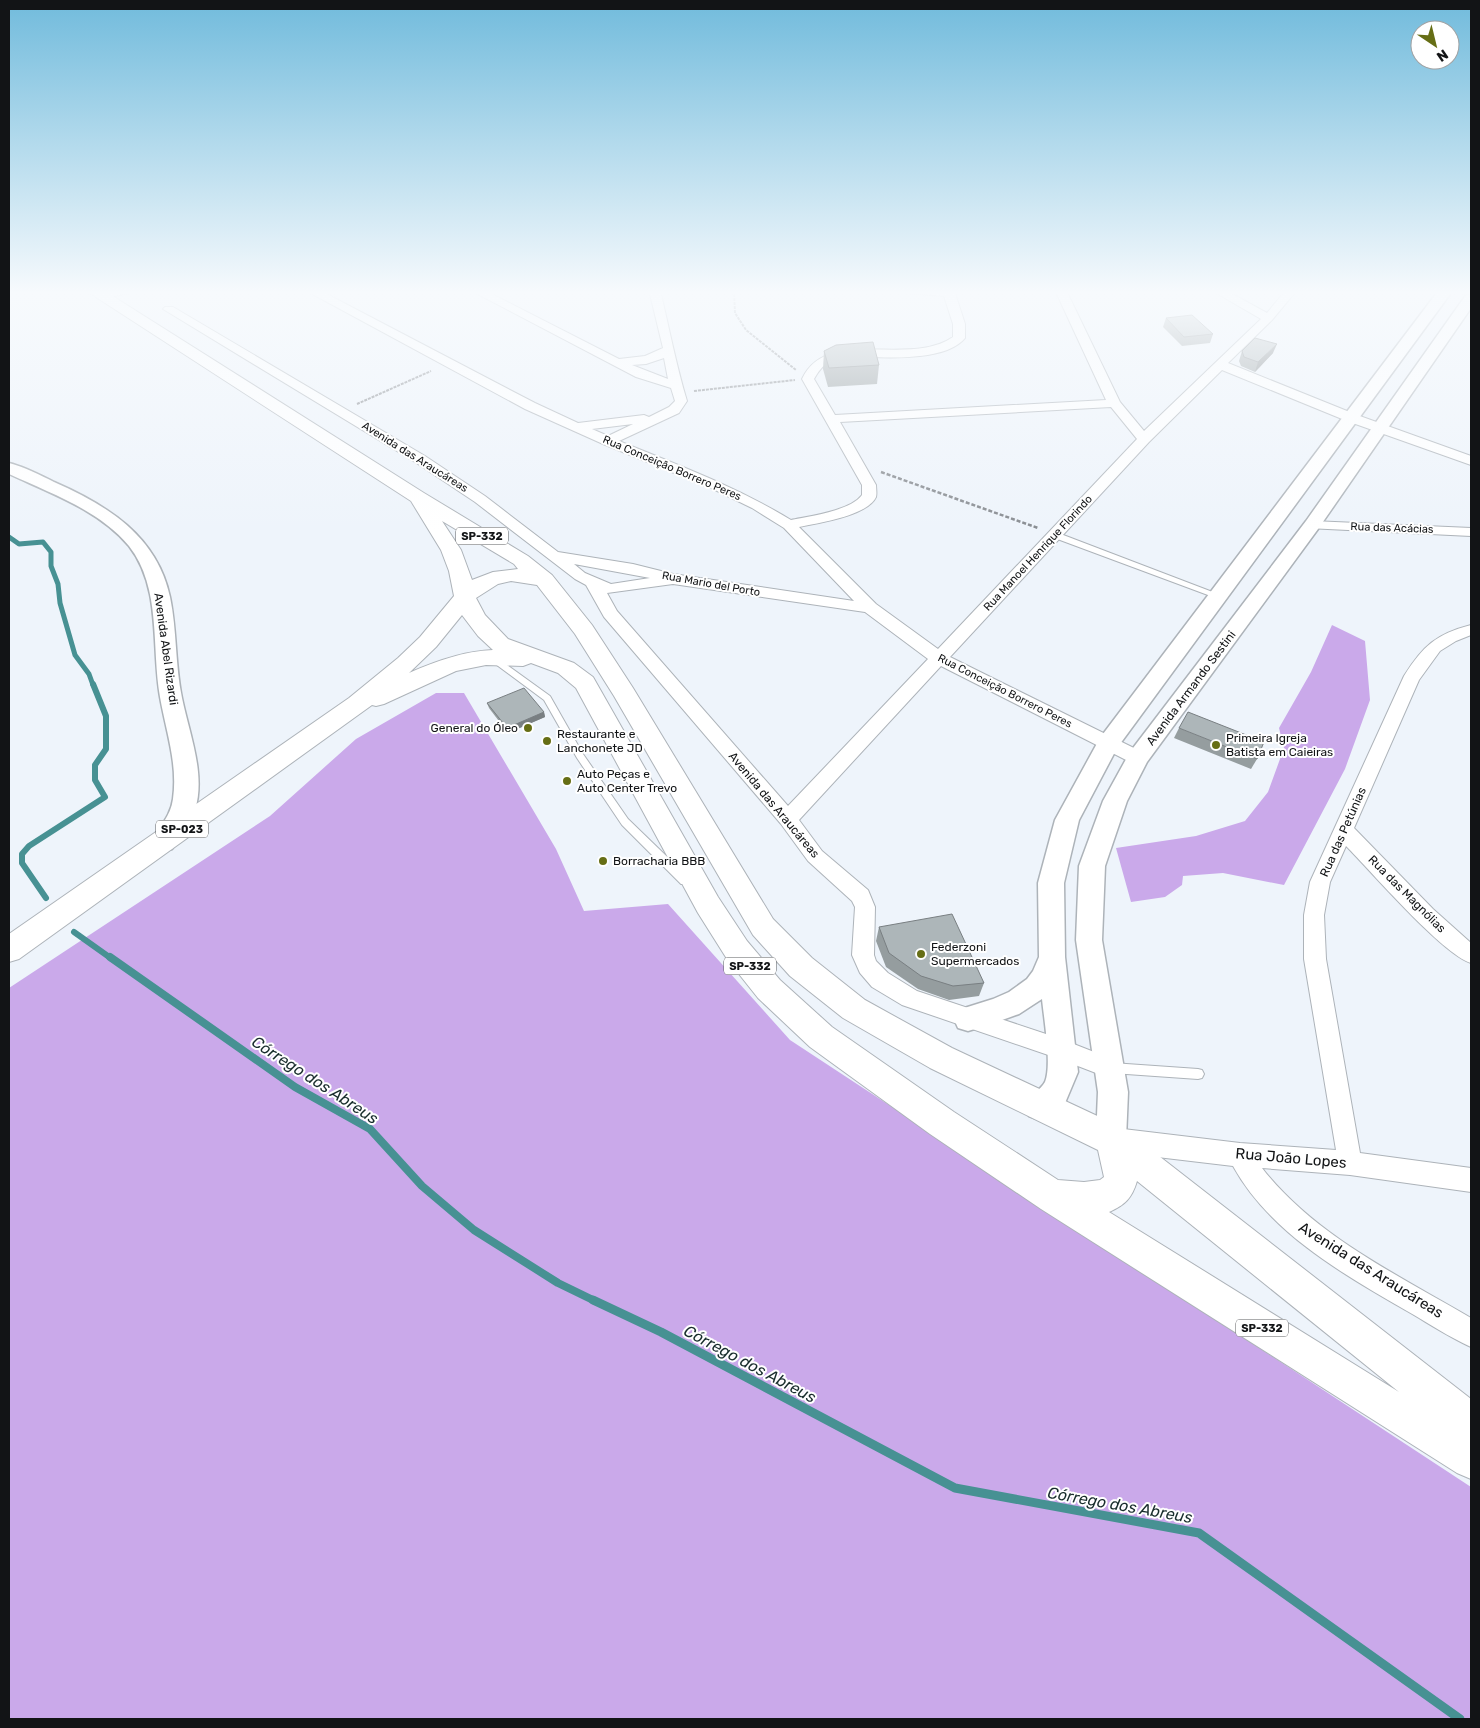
<svg xmlns="http://www.w3.org/2000/svg" width="1480" height="1728" viewBox="0 0 1480 1728" font-family="Rubik,sans-serif">
<rect width="100%" height="100%" fill="#eef4fb"/>
<g fill="#caa9ea">
<polygon points="1332,625 1365,641 1370,700 1345,769 1284,885 1223,873 1183,876 1182,885 1165,897 1131,902 1116,848 1196,836 1245,821 1268,792 1284,748 1279,728 1311,672"/>
<polygon points="436,693 464,693 556,849 584,911 668,904 790,1040 1471,1487 1471,1719 9,1719 9,988 270,816 356,739"/>
</g>
<g fill="none" stroke-linecap="round" stroke-linejoin="round">
<polyline stroke="#479193" stroke-width="5" points="9,537 19,544 43,542 51,552 51,566 58,584 60,603 75,655 89,674 93,685"/>
<g stroke="#479193" stroke-width="6">
<polyline points="46,898 22,863 22,854 29,846 105,797 95,780 95,765 106,749 106,716 93,684"/>
<polyline points="74,932 112,959"/>
</g>
<polyline stroke="#479193" stroke-width="8" points="110,957 295,1087 370,1129 422,1186 474,1230 558,1283 595,1301"/>
<polyline stroke="#479193" stroke-width="9" points="593,1300 661,1332 955,1488 1199,1533 1460,1719"/>
<defs>
<g id="service">
<polygon points="1052,533 1058,533 1223,596 1222,598 1216,598 1052,537"/>
<polygon points="493,655 550,696 583,754 628,819 689,878 690,881 689,884 681,884 622,825 577,758 544,700 490,660 490,656"/>
<polygon points="1112,1063 1198,1069 1202,1070 1204,1074 1202,1078 1198,1079 1112,1073 1108,1072 1106,1068 1108,1064"/>
</g>
<g id="minor">
<polygon points="112,290 134,290 133,292 101,299 95,296 97,294"/>
<path d="M305,290h14l216,113 43,20 66,-8 5,2 20,-10 6,-6 -4,-13 -35,-11 -166,-87h14l135,69 26,-3 18,-8 -14,-58h11c9,37 16,75 27,111l-8,12 -60,28c59,24 118,46 172,79 19,-4 59,-9 71,-25v-10l-60,-106c26,-54 106,-11 151,-42v-13l-9,-28 -36,-3 -5,-3h51l11,34v14c-18,22 -71,20 -97,19 -13,0 -27,-1 -39,5 -7,4 -11,10 -15,17l21,36 271,-15 -51,-110h11l54,112 24,29 117,-112 -50,-29h14l42,23 19,-23h11l-25,30 -44,43 129,52 114,41v9l-124,-44 -125,-51 -73,72 -199,215 194,96 3,5 -3,5 -6,2 -6,-2 -191,-97 -142,154 23,31 46,39 7,17 -1,48 2,6 12,12 29,18 144,48 56,22 4,7 -4,7 -8,3 -52,-20 -155,-53 -30,-18 -12,-14 -8,-18 3,-48 -3,-6 -44,-40 -27,-37 -177,-207 -18,-32 -11,-6 -100,-77 -60,-40 -252,-153 2,-2h8l252,149 60,40 73,56 75,12 40,10 181,27 -70,-73 -32,-20 -41,-20 -108,-44 -78,-35zM664,358l4,21 -36,-14 14,-1zM1111,407l26,32 -199,210 -62,-45 -77,-77c19,-4 68,-11 77,-30 1,-4 0,-8 0,-12l-36,-63zM633,424l-25,12 -16,-7zM574,564l76,14 -39,6 -26,-11zM673,584l192,28 63,47 -140,147 -171,-195 -10,-18z"/>
<polygon points="1312,521 1471,528 1471,536 1307,528 1305,525 1307,522"/>
<path d="M1471,625v10l-15,6 -16,10 -21,29 -65,148 79,81 38,34v20c-29,-9 -100,-92 -125,-117l-16,36 -6,33 2,44 34,194 111,15v24l-121,-17 -88,-7c53,68 136,107 209,150v29c-22,-10 -43,-24 -64,-36 -64,-37 -137,-78 -174,-145l-118,-14 -9,-4 -3,-8 3,-8 9,-4 125,15 96,7 -32,-191v-44l6,-33 94,-206c19,-30 32,-42 67,-51z"/>
</g>
<g id="tertiary">
<path d="M1439,290h14l-336,458 -38,72 -15,63 1,74 13,115 -13,31 -14,13 -11,4 -11,-4 -4,-10c6,-13 15,-15 20,-24 7,-16 -1,-63 -3,-83l-23,15 -31,11 -20,6 -10,-3 -4,-9 4,-9 35,-11 16,-7 18,-13 6,-8 6,-14 -1,-74 17,-63 45,-82z"/>
<polygon points="1471,294 1471,308 1318,529 1147,762 1127,801 1105,866 1102,940 1128,1092 1126,1139 1122,1149 1111,1153 1100,1149 1096,1139 1098,1092 1076,940 1079,866 1103,801 1130,752 1306,521 1466,295"/>
<path d="M9,463c16,4 31,12 45,19 53,23 103,54 116,115 7,33 5,68 12,101 7,35 24,76 13,112 -5,14 -15,26 -23,39l-9,2 -9,-2 -3,-7c8,-15 20,-26 22,-43 5,-35 -7,-68 -13,-102 -9,-49 2,-109 -31,-151 -30,-36 -79,-53 -120,-72z"/>
</g>
<path id="primary" d="M85,290h18l321,203 104,63 24,19 40,50 41,63 140,231 39,39 53,42 87,48 171,80 348,271v80l-14,-6 -416,-264 -111,-75 -120,-87 -52,-49 -31,-39 -29,-46 -122,-225 -18,-15 -27,-10 -8,3 -37,-1 -30,6 -72,33 -8,2 -4,-1 -353,254 -10,3v-28l340,-236 49,-40 22,-21 34,-41 -5,-25 -8,-21 -30,-49zM442,521l72,43 4,5 -25,3 -21,8 -11,-30zM511,581l26,4 38,49 39,62 139,239 37,41 53,42 87,50 168,82 6,27 -4,3 -16,2 -26,-2 -104,-68 -122,-85 -52,-47 -33,-39 -29,-44 -125,-220 -19,-14 -66,-24 -23,-24 -9,-17 22,-14zM462,615l16,21 15,14c-29,1 -57,11 -84,23l27,-26zM1137,1181l262,211 -290,-180c16,-7 23,-14 28,-31z"/>
</defs>
<use href="#service" stroke="#adb3b9" stroke-width="2"/>
<use href="#minor" stroke="#adb3b9" stroke-width="2"/>
<use href="#tertiary" stroke="#adb3b9" stroke-width="3"/>
<use href="#primary" stroke="#adb3b9" stroke-width="2"/>
<g stroke="#888c91" stroke-width="2" stroke-dasharray="3 1" stroke-linecap="butt">
<polyline points="734,290 735,313 746,330 796,370"/>
<polyline points="694,391 795,380"/>
<polyline points="357,404 431,371"/>
</g>
<polyline stroke="#888c91" stroke-width="2.5" stroke-dasharray="4 2" stroke-linecap="butt" points="881,472 1038,528"/>
<use href="#service" fill="#fff" fill-rule="evenodd"/>
<use href="#minor" fill="#fff" fill-rule="evenodd"/>
<use href="#tertiary" fill="#fff" fill-rule="evenodd"/>
<use href="#primary" fill="#fff" fill-rule="evenodd"/>
</g>
<g fill="#959d9f">
<polygon points="1166,318 1213,334 1210,343 1182,346 1163,327"/>
<polygon points="824,351 879,365 877,384 828,387 823,369"/>
<polygon points="1242,351 1273,353 1255,372 1241,366 1239,361"/>
<polygon points="487,703 544,712 545,717 508,733 489,708"/>
<polygon points="1179,728 1257,759 1251,769 1174,738"/>
<polygon points="879,927 984,983 979,996 949,1000 918,989 886,967 876,941"/>
</g>
<g fill="#797f82">
<polygon points="1277,344 1273,353 1255,372 1258,362"/>
<polygon points="544,712 545,717 508,733 507,728"/>
</g>
<g fill="#adb6b9" stroke="#797f82">
<polygon points="1192,315 1213,334 1184,337 1166,318"/>
<polygon points="1255,338 1277,344 1258,362 1244,357 1242,351"/>
<polygon points="873,342 879,365 829,368 824,351 836,345"/>
<polygon points="524,688 544,712 507,728 487,703"/>
<polygon points="1188,712 1264,742 1257,759 1179,728"/>
<polygon points="952,914 984,983 953,986 921,976 889,953 879,927"/>
</g>
<linearGradient id="sky" x2="0" y2="1"><stop stop-color="#71bbdc"/><stop offset="0.55" stop-color="#f7fafd"/><stop offset="1" stop-color="#f7fafd" stop-opacity="0"/></linearGradient>
<rect width="1480" height="532" fill="url(#sky)"/>
<g fill="#666e15" stroke="#fff" stroke-width="2">
<circle cx="528" cy="728" r="5"/>
<circle cx="547" cy="741" r="5"/>
<circle cx="1216" cy="745" r="5"/>
<circle cx="567" cy="781" r="5"/>
<circle cx="603" cy="861" r="5"/>
<circle cx="921" cy="954" r="5"/>
</g>
<g text-anchor="middle" dominant-baseline="central" stroke-width="4" stroke-linejoin="round" paint-order="stroke">
<g font-size="11" fill="#121416" stroke="#fff">
<text transform="translate(415 457) rotate(32)">Avenida das Araucáreas</text>
<text transform="translate(672 468) rotate(23)">Rua Conceição Borrero Peres</text>
<text transform="translate(1392 528) rotate(2)">Rua das Acácias</text>
<text transform="translate(1038 553) rotate(-47)">Rua Manoel Henrique Florindo</text>
<text transform="translate(711 584) rotate(10)">Rua Mario del Porto</text>
<text transform="translate(1005 691) rotate(27)">Rua Conceição Borrero Peres</text>
</g>
<g fill="#fff" stroke="#595a5c" stroke-width="1">
<rect x="456" y="527.5" width="52" height="17" rx="4"/>
<rect x="156" y="820.5" width="52" height="17" rx="4"/>
<rect x="724" y="957.5" width="52" height="17" rx="4"/>
<rect x="1236" y="1319.5" width="52" height="17" rx="4"/>
</g>
<g font-size="11" font-weight="bold" fill="#121416">
<text x="482" y="536">SP-332</text>
<text x="182" y="829">SP-023</text>
<text x="750" y="966">SP-332</text>
<text x="1262" y="1328">SP-332</text>
</g>
<g font-size="12" fill="#121416" stroke="#fff">
<text transform="translate(166 649) rotate(82)">Avenida Abel Rizardi</text>
<text transform="translate(1191 688) rotate(-53)">Avenida Armando Sestini</text>
<text transform="translate(774 805) rotate(50)">Avenida das Araucáreas</text>
<text transform="translate(1343 832) rotate(-66)">Rua das Petúnias</text>
<text transform="translate(1407 894) rotate(45)">Rua das Magnólias</text>
</g>
<g font-size="12" fill="#121416" stroke="#fff" text-anchor="start">
<text x="518" y="728" text-anchor="end">General do Óleo</text>
<text x="557" y="734">Restaurante e<tspan x="557" dy="14">Lanchonete JD</tspan></text>
<text x="1226" y="738">Primeira Igreja<tspan x="1226" dy="14">Batista em Caieiras</tspan></text>
<text x="577" y="774">Auto Peças e<tspan x="577" dy="14">Auto Center Trevo</tspan></text>
<text x="613" y="861">Borracharia BBB</text>
<text x="931" y="947">Federzoni<tspan x="931" dy="14">Supermercados</tspan></text>
</g>
<g font-size="15" fill="#121416" stroke="#fff">
<text transform="translate(1291 1158) rotate(5)">Rua João Lopes</text>
<text transform="translate(1371 1270) rotate(32)">Avenida das Araucáreas</text>
</g>
<g font-size="16" font-style="italic" fill="#192d2d" stroke="#fff">
<text transform="translate(315 1080) rotate(33)">Córrego dos Abreus</text>
<text transform="translate(750 1364) rotate(28)">Córrego dos Abreus</text>
<text transform="translate(1120 1505) rotate(10)">Córrego dos Abreus</text>
</g>
</g>
<rect width="1480" height="1728" fill="none" stroke="#121416" stroke-width="20"/>
<g transform="translate(1435 45) rotate(145)"><circle r="24" fill="#ffffff" stroke="#a0a1a2"/>
<path d="M0-4L9 19L0 12L-9 19Z" fill="#666e15"/>
<text y="-8" font-size="14" font-weight="bold" text-anchor="middle" fill="#121416">N</text>
</g>
</svg>
